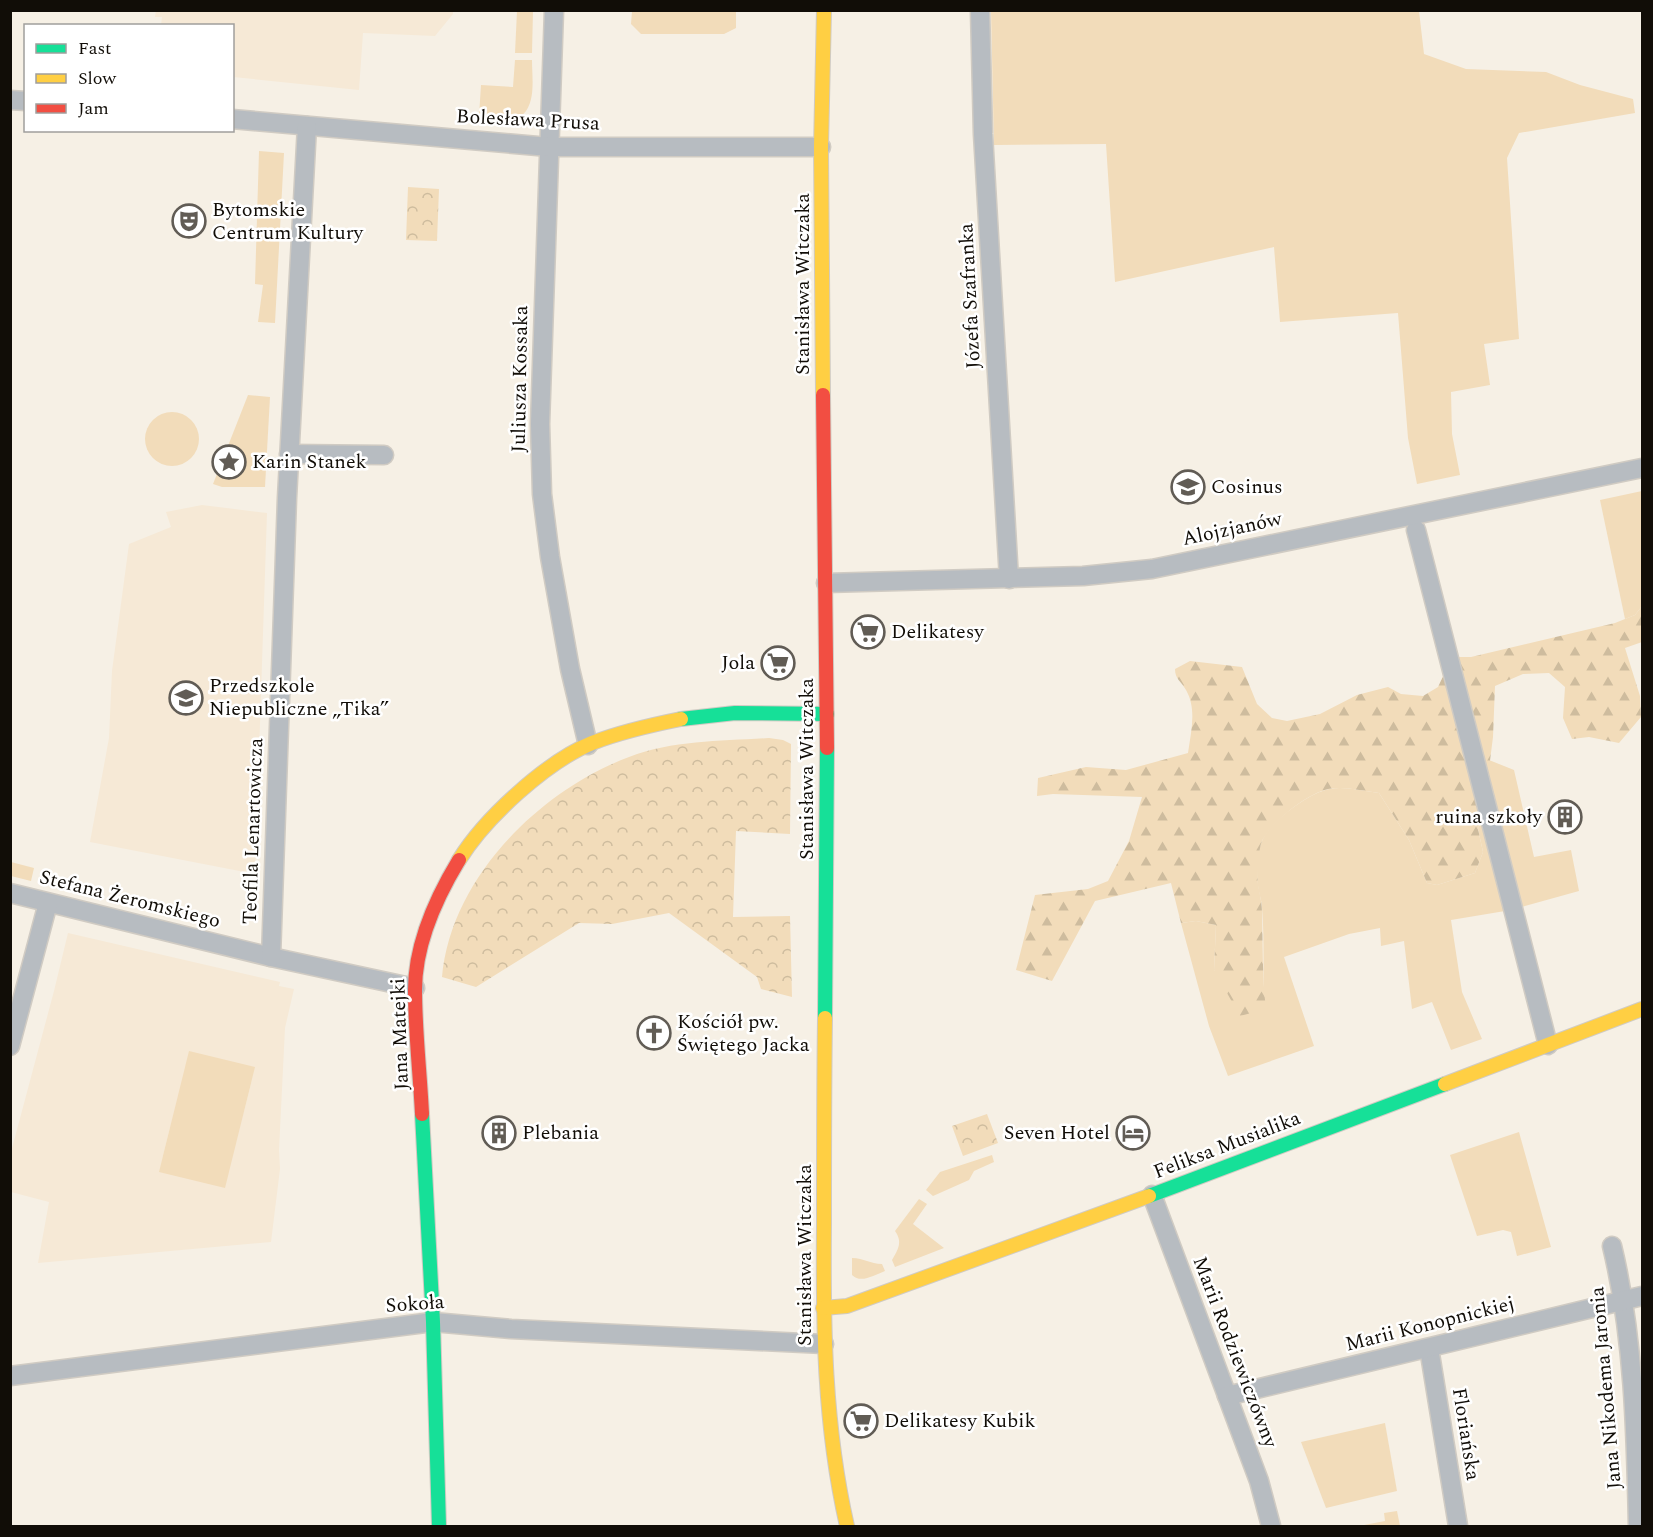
<svg xmlns="http://www.w3.org/2000/svg" width="1653" height="1537" viewBox="0 0 1653 1537" font-family="Spectral,serif">
<defs>
<pattern id="forest-firs" width="22" height="20" patternUnits="userSpaceOnUse" patternTransform="scale(1.5)"><rect width="22" height="20" fill="#f2dcba"/><path d="M5 1l3.5 6h-7zM16 11l3.5 6h-7z" fill="#cebc9e"/></pattern>
<pattern id="park-crowns" width="20" height="18" patternUnits="userSpaceOnUse" patternTransform="scale(1.5)"><rect width="20" height="18" fill="#f2dcba"/><path d="M2 6a3 3 0 1 1 6 0M12 15a3 3 0 1 1 6 0" fill="none" stroke="#cebc9e"/></pattern>
</defs>
<rect width="100%" height="100%" fill="#f6f0e5"/>
<g fill="#f6e9d6">
<polygon points="156,10 453,10 453,14 435,36 363,33 359,90 233,77 232,26 161,25 162,17 155,17"/>
<polygon points="202,505 267,513 255,874 90,842 109,738 112,671 129,544 171,527 166,512"/>
<polygon points="68,933 280,982 279,986 294,989 285,1028 279,1150 280,1169 271,1242 38,1263 49,1202 11,1192 11,1152 54,991"/>
</g>
<g fill="#f2dcba">
<polygon points="517,11 533,11 532,53 515,53"/>
<polygon points="632,11 736,11 736,28 724,34 641,34 631,24"/>
<polygon points="991,11 1419,11 1424,54 1466,69 1546,72 1580,85 1633,99 1635,113 1519,133 1507,158 1519,339 1484,344 1490,385 1451,392 1452,434 1460,475 1417,484 1408,438 1398,313 1280,322 1274,247 1115,282 1106,144 994,145"/>
<path d="M515,60h17c0,19 5,48 -14,58l-39,-2 2,-31 32,2z"/>
<polygon points="259,151 284,153 275,323 258,322 263,285 255,284"/>
<polygon points="248,395 270,397 265,487 222,487 213,484"/>
<circle cx="172" cy="439" r="27"/>
<polygon points="1642,491 1642,606 1635,615 1625,619 1600,500"/>
<path d="M1489,760l25,10 20,87 37,-7 8,41 -68,19 -60,10 11,72 20,47 -31,11 -19,-48 -20,7 -8,-68 -23,5 -1,-18 -31,6 -65,23 30,89 -86,30 -19,-50 -28,-103 15,-2 20,4 -2,45 51,39c-3,-34 0,-67 -3,-101 0,-7 -3,-14 -4,-22 -2,-13 -1,-33 4,-45 7,-19 47,-48 67,-52 17,-3 33,2 50,4l30,47 18,43 10,2 38,-12 8,-21 -5,-23 7,-29z"/>
<polygon points="11,862 34,868 31,881 11,876"/>
<polygon points="189,1051 255,1067 225,1188 159,1172"/>
<polygon points="1519,1132 1551,1247 1517,1256 1511,1232 1503,1230 1477,1236 1450,1155"/>
<polygon points="992,1155 994,1162 974,1171 969,1180 933,1196 926,1190 940,1172"/>
<path d="M919,1199l8,5 -14,20 31,24 -49,19 -3,-7c6,-10 11,-18 3,-29z"/>
<path d="M852,1258c12,0 18,6 30,6l3,7c-11,4 -24,13 -33,4z"/>
<polygon points="1385,1423 1397,1491 1326,1508 1301,1442"/>
<polygon points="1397,1511 1400,1526 1359,1526 1385,1521 1384,1513"/>
</g>
<path fill="url(#forest-firs)" d="M1642,606v36l-17,6 15,48 1,21 -22,26 -30,-6 -17,2 -9,-21 2,-31 -16,-14 -26,1 -28,12 -2,51 -8,63 -7,29 5,23 -8,21 -38,12 -10,-2 -18,-43 -30,-47c-17,-2 -34,-7 -51,-4 -21,5 -54,31 -65,50 -4,7 -4,19 -5,27 -3,16 4,30 4,46 1,32 0,64 4,97l-26,7 -26,-46 2,-45 -20,-4 -15,2 -10,-40 -76,18 -43,80 -36,-11 19,-75 53,-6 20,-8 21,-40 13,-44 -89,-3 -16,2 1,-18 48,-11 40,3 62,-17c3,-21 9,-44 -2,-63 -5,-9 -11,-11 -11,-21l15,-8 52,6 15,37 15,14 15,3 33,-7 37,-19 31,-8 13,7 22,2 15,-9 14,-30h19l144,-34 20,-8z"/>
<g fill="url(#park-crowns)">
<polygon points="408,187 439,189 437,241 406,240"/>
<path d="M769,738l14,2 8,4 -1,90 -54,-3 -3,86 57,-1 2,81 -31,-8 -4,-12 -88,-64 -57,11 -33,-1 -103,64 -34,-10c9,-99 97,-186 187,-220 45,-17 93,-16 140,-19z"/>
<polygon points="987,1114 998,1143 963,1156 952,1126"/>
</g>
<g fill="none" stroke-linecap="round" stroke-linejoin="round">
<defs>
<g id="street">
<polyline points="554,10 540,424 542,494 550,557 570,669 588,745"/>
<polyline points="980,10 983,134 1009,579"/>
<polyline points="10,100 26,101"/>
<polyline points="232,119 549,147 821,147"/>
<polyline points="289,454 384,455"/>
<polyline points="1416,530 1548,1045"/>
<polyline points="826,583 1083,576 1152,569 1642,468"/>
<polyline points="10,893 271,957 415,988"/>
<polyline points="271,957 287,498 307,126"/>
<polyline points="10,1046 48,903"/>
<polyline points="1152,1195 1259,1481 1271,1526"/>
<path d="M1612,1246c22,91 24,187 26,280"/>
<polyline points="1429,1348 1458,1526"/>
<polyline points="10,1376 433,1322 511,1329 824,1344"/>
<polyline points="1227,1396 1642,1296"/>
</g>
<g id="fast">
<polyline points="681,719 735,713 827,714"/>
<polyline points="825,1018 827,748"/>
<polyline points="422,1114 433,1322 439,1526"/>
<polyline points="1149,1196 1445,1084"/>
</g>
<g id="slow">
<polyline points="823,395 821,147 824,10"/>
<path d="M459,860c26,-42 87,-98 133,-117 28,-11 59,-18 89,-24"/>
<path d="M825,1018c-1,68 -1,136 -1,205 -1,103 0,202 23,303"/>
<polyline points="1445,1084 1642,1009"/>
<polyline points="823,1308 847,1306 1149,1196"/>
</g>
<g id="jam">
<polyline points="823,395 827,748"/>
<path d="M422,1114c-2,-41 -7,-83 -7,-124 0,-45 21,-92 44,-130"/>
</g>
</defs>
<use href="#street" stroke="#d0cbc3" stroke-width="21"/>
<use href="#fast" stroke="#d0cbc3" stroke-width="16"/>
<use href="#slow" stroke="#d0cbc3" stroke-width="16"/>
<use href="#jam" stroke="#d0cbc3" stroke-width="16"/>
<use href="#street" stroke="#b7bcc1" stroke-width="18"/>
<use href="#fast" stroke="#16e098" stroke-width="14"/>
<use href="#slow" stroke="#ffcf43" stroke-width="14"/>
<use href="#jam" stroke="#f24e42" stroke-width="14"/>
</g>
<defs>
<symbol id="theatre-ring" viewBox="-11 -11 22 22"><circle r="9.5" fill="#fff" stroke="#615c55" stroke-width="1.5"/><path d="M-5-5.5Q0-4 5-5.5V0Q5 5 0 6Q-5 5-5 0ZM-3.3-2.5H-1v1.5H-3.3ZM1-2.5H3.3v1.5H1ZM-2.8 1Q0 5.5 2.8 1Z" fill="#615c55"/></symbol>
<symbol id="sight-ring" viewBox="-11 -11 22 22"><circle r="9.5" fill="#fff" stroke="#615c55" stroke-width="1.5"/><path d="M0-6L1.8-2.2L6-1.7L2.9 1.2L3.7 5.4L0 3.3L-3.7 5.4L-2.9 1.2L-6-1.7L-1.8-2.2Z" fill="#615c55"/></symbol>
<symbol id="school-ring" viewBox="-11 -11 22 22"><circle r="9.5" fill="#fff" stroke="#615c55" stroke-width="1.5"/><path d="M0-5L7-2L0 1L-7-2ZM-4 1L0 2.5L4 1V4Q0 6-4 4Z" fill="#615c55"/></symbol>
<symbol id="supermarket-ring" viewBox="-11 -11 22 22"><circle r="9.5" fill="#fff" stroke="#615c55" stroke-width="1.5"/><path d="M-6-5.5h2.5l.6 2H6L4.5 2H-2.5L-4.4-4H-6ZM-1.5 3.2a1.3 1.3 0 1 0 .1 0ZM3 3.2a1.3 1.3 0 1 0 .1 0Z" fill="#615c55"/></symbol>
<symbol id="building-ring" viewBox="-11 -11 22 22"><circle r="9.5" fill="#fff" stroke="#615c55" stroke-width="1.5"/><path d="M-4-6H4V6H1V3H-1V6H-4ZM-2.5-4.3h1.7v1.8h-1.7ZM.8-4.3h1.7v1.8H.8ZM-2.5-1h1.7V.8h-1.7ZM.8-1h1.7V.8H.8Z" fill="#615c55"/></symbol>
<symbol id="church-ring" viewBox="-11 -11 22 22"><circle r="9.5" fill="#fff" stroke="#615c55" stroke-width="1.5"/><path d="M-1.2-6h2.4v3.5h3.3v2.4h-3.3V6h-2.4V-.1h-3.3v-2.4h3.3Z" fill="#615c55"/></symbol>
<symbol id="hotel-ring" viewBox="-11 -11 22 22"><circle r="9.5" fill="#fff" stroke="#615c55" stroke-width="1.5"/><path d="M-6-4.5h1.5V1H6V5H4.5V3h-9V5H-6ZM-4 0a1.8 1.8 0 1 1 3.6 0ZM.5 0V-2.5h3Q6-2.5 6 0Z" fill="#615c55"/></symbol>
</defs>
<g fill-rule="evenodd">
<use href="#theatre-ring" x="170" y="202" width="38" height="38"/>
<use href="#sight-ring" x="210" y="443" width="38" height="38"/>
<use href="#school-ring" x="1169" y="468" width="38" height="38"/>
<use href="#supermarket-ring" x="849" y="613" width="38" height="38"/>
<use href="#supermarket-ring" x="759" y="644" width="38" height="38"/>
<use href="#school-ring" x="167" y="679" width="38" height="38"/>
<use href="#building-ring" x="1546" y="798" width="38" height="38"/>
<use href="#church-ring" x="635" y="1014" width="38" height="38"/>
<use href="#building-ring" x="480" y="1114" width="38" height="38"/>
<use href="#hotel-ring" x="1114" y="1114" width="38" height="38"/>
<use href="#supermarket-ring" x="842" y="1402" width="38" height="38"/>
</g>
<g text-anchor="middle" dominant-baseline="central" stroke-width="5" stroke-linejoin="round" paint-order="stroke">
<g font-size="20" fill="#110d07" stroke="#fff">
<text transform="translate(528 120) rotate(3)">Bolesława Prusa</text>
<text transform="translate(803 284) rotate(-90)">Stanisława Witczaka</text>
<text transform="translate(970 296) rotate(-93)">Józefa Szafranka</text>
<text transform="translate(520 379) rotate(-89)">Juliusza Kossaka</text>
<text transform="translate(1232 529) rotate(-12)">Alojzjanów</text>
<text transform="translate(807 769) rotate(-90)">Stanisława Witczaka</text>
<text transform="translate(253 831) rotate(-88)">Teofila Lenartowicza</text>
<text transform="translate(130 899) rotate(14)">Stefana Żeromskiego</text>
<text transform="translate(400 1034) rotate(-92)">Jana Matejki</text>
<text transform="translate(1227 1145) rotate(-21)">Feliksa Musialika</text>
<text transform="translate(805 1255) rotate(-90)">Stanisława Witczaka</text>
<text transform="translate(415 1304) rotate(-4)">Sokoła</text>
<text transform="translate(1430 1324) rotate(-14)">Marii Konopnickiej</text>
<text transform="translate(1235 1352) rotate(69)">Marii Rodziewiczówny</text>
<text transform="translate(1606 1388) rotate(-95)">Jana Nikodema Jaronia</text>
<text transform="translate(1466 1434) rotate(81)">Floriańska</text>
</g>
<g font-size="20" fill="#110d07" stroke="#fff" text-anchor="start">
<text x="212" y="210">Bytomskie<tspan x="212" dy="23">Centrum Kultury</tspan></text>
<text x="252" y="462">Karin Stanek</text>
<text x="1211" y="487">Cosinus</text>
<text x="891" y="632">Delikatesy</text>
<text x="755" y="663" text-anchor="end">Jola</text>
<text x="209" y="686">Przedszkole<tspan x="209" dy="23">Niepubliczne „Tika”</tspan></text>
<text x="1542" y="817" text-anchor="end">ruina szkoły</text>
<text x="677" y="1022">Kościół pw.<tspan x="677" dy="23">Świętego Jacka</tspan></text>
<text x="522" y="1133">Plebania</text>
<text x="1110" y="1133" text-anchor="end">Seven Hotel</text>
<text x="884" y="1421">Delikatesy Kubik</text>
</g>
</g>
<rect width="1653" height="1537" fill="none" stroke="#110d07" stroke-width="24"/>
<rect x="24" y="24" width="210" height="108" fill="#ffffff" stroke="#a09e9c" stroke-width="1.5"/>
<rect x="36" y="44" width="30" height="9" fill="#16e098" stroke="#a09e9c" stroke-width="1.5"/>
<text x="78" y="54" font-size="18" fill="#110d07">Fast</text>
<rect x="36" y="74" width="30" height="9" fill="#ffcf43" stroke="#a09e9c" stroke-width="1.5"/>
<text x="78" y="84" font-size="18" fill="#110d07">Slow</text>
<rect x="36" y="104" width="30" height="9" fill="#f24e42" stroke="#a09e9c" stroke-width="1.5"/>
<text x="78" y="114" font-size="18" fill="#110d07">Jam</text>
</svg>
